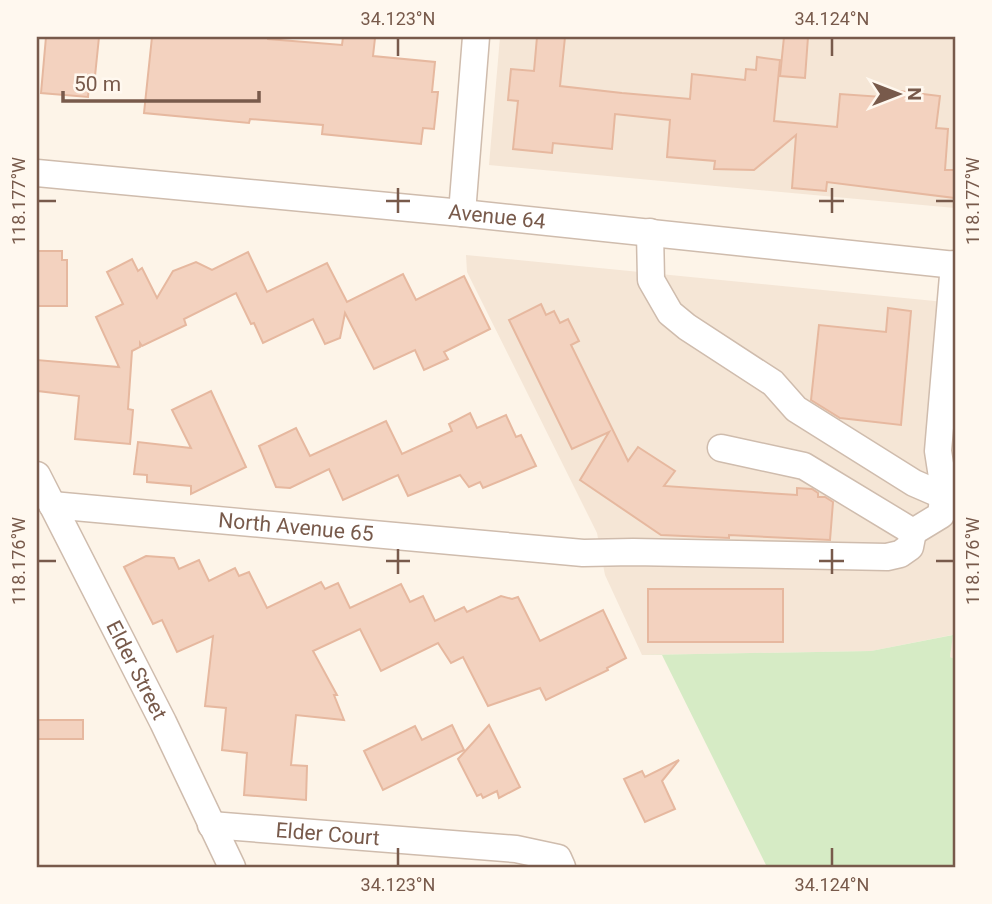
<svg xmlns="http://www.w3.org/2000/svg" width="992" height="904" viewBox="0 0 992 904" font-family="Roboto,sans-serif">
<rect width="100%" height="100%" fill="#fdf4e8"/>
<g fill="#f5e6d6">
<polygon points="500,37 955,37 955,208 489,165"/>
<polygon points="466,255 955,303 955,659 950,657 952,635 871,651 642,655 605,575 597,533 467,272"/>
</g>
<polygon fill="#d6ebc5" points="953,635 950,657 955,659 955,867 767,867 662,655 642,655 871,651"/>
<g fill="#f3d2bf" stroke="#e6b89f" stroke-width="2">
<polygon points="46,37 99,37 95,76 90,75 88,97 41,93"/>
<polygon points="152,37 268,37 268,39 342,45 343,37 375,38 373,56 435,62 432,92 438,92 434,129 423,128 421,144 322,134 323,125 250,119 249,123 144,113"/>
<polygon points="537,37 565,37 560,86 622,93 690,99 692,74 745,80 746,69 756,70 757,57 780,60 774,121 837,127 840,94 882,97 882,94 898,95 898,91 940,96 936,128 948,129 945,170 955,170 955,198 827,182 826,191 792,188 796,135 754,170 714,169 715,161 667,157 670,120 615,114 612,149 553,143 552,153 513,149 518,101 508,100 511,69 534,71"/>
<polygon points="784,37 808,37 805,78 780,76"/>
<polygon points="37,251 62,251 62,260 67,260 67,306 37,306"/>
<polygon points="248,252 267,292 327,263 347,302 403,274 416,300 464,276 490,329 444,352 448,359 424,370 415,350 374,369 345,313 340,338 325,344 313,319 263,343 254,323 251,324 236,293 184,319 186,325 142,346 140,343 140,347 132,351 128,409 133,410 130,444 75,439 79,396 38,391 37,360 119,367 96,317 123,304 107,272 132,259 138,271 142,268 157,298 173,271 196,262 212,270"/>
<polygon points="541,304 546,315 554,311 560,323 568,319 579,341 571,345 628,461 638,447 675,471 664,486 797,495 797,488 812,489 818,493 818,497 825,497 833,502 830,540 729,535 729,538 661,535 580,480 609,432 572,449 509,320"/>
<polygon points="888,308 911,311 901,425 840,418 811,400 819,325 886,332"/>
<polygon points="211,391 246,467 191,494 191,486 147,482 147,475 134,474 138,442 191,448 172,410"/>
<polygon points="470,413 477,428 506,415 516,437 521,435 536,466 483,488 480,482 469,487 460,475 408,496 398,475 343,500 329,469 290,488 276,487 259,446 296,428 310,456 386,421 402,454 452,431 449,424"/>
<polygon points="146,556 174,558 179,569 199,560 209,581 235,568 239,576 249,572 267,608 321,582 325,589 338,583 350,608 401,584 410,602 423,596 435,621 464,607 467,612 501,596 512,599 518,597 540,641 603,610 626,658 607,668 608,670 546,700 540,688 488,706 463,657 451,663 438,643 381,671 360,629 313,651 337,695 334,695 344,720 296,715 291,765 307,766 306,800 244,795 247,753 222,750 226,708 205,706 213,636 177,652 162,620 153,624 124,567"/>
<rect x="648" y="589" width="135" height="53"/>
<rect x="37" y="720" width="46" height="19"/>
<polygon points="452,725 464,750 383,790 364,751 415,726 422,740"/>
<polygon points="489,725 520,787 499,798 497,791 483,798 481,794 477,796 458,759"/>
<polygon points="679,760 662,781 675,809 645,822 624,779 642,771 645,777"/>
</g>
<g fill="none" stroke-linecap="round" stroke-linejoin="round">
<defs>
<g id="minor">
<path id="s1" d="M37,173l425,40 493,52"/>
<polyline points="462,213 476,37"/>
<polyline points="650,232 651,280 670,313 687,327 773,383 796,409 914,483 944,496 955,497"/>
<polyline points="721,448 804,466 913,532 941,515 944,490 938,451 954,264"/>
<path id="s2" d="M37,475l126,247 69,145"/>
<path id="s3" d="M52,505l531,48 50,-1 254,5 13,-3 10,-7 3,-15"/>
<path id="s4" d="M211,825l305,24 42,9 4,9"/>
</g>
</defs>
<use href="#minor" stroke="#cfbcad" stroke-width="29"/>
<use href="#minor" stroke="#fff" stroke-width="26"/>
</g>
<path fill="none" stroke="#785a4b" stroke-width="2.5" d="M398,38v18M832,38v18M398,188v25M832,188v25M38,201h18M386,201h24M819,201h25M936,201h18M398,549v25M832,549v25M38,561h18M386,561h24M819,561h25M936,561h18M398,848v18M832,848v18"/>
<g text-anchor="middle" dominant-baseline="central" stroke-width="6" stroke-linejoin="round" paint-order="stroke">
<g font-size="21" fill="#785a4b" stroke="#fff8ef">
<text stroke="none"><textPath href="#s1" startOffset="462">Avenue 64</textPath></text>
<text stroke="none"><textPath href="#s3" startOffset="245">North Avenue 65</textPath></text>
<text stroke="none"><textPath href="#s2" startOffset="219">Elder Street</textPath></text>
<text stroke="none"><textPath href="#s4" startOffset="117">Elder Court</textPath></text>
</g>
</g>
<rect width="992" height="904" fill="none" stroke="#fff8ef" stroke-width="77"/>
<g transform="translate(898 94) rotate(90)" stroke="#fff8ef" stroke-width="5" paint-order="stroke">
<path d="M0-5L12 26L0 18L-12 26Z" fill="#785a4b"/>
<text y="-10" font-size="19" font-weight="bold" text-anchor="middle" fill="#785a4b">N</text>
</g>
<path d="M63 91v10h196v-10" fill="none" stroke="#785a4b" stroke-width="3.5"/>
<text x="74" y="91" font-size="21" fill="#785a4b" stroke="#fff8ef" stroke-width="5" paint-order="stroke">50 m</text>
<rect x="38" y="38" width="916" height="828" fill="none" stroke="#785a4b" stroke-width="2.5"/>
<g font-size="18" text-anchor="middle" fill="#785a4b">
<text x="398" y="25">34.123°N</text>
<text x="832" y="25">34.124°N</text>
<text transform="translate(973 201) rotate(-90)" y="6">118.177°W</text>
<text transform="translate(19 201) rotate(-90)" y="6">118.177°W</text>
<text transform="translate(19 561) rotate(-90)" y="6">118.176°W</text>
<text transform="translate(973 561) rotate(-90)" y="6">118.176°W</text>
<text x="398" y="891">34.123°N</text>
<text x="832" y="891">34.124°N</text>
</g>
</svg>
